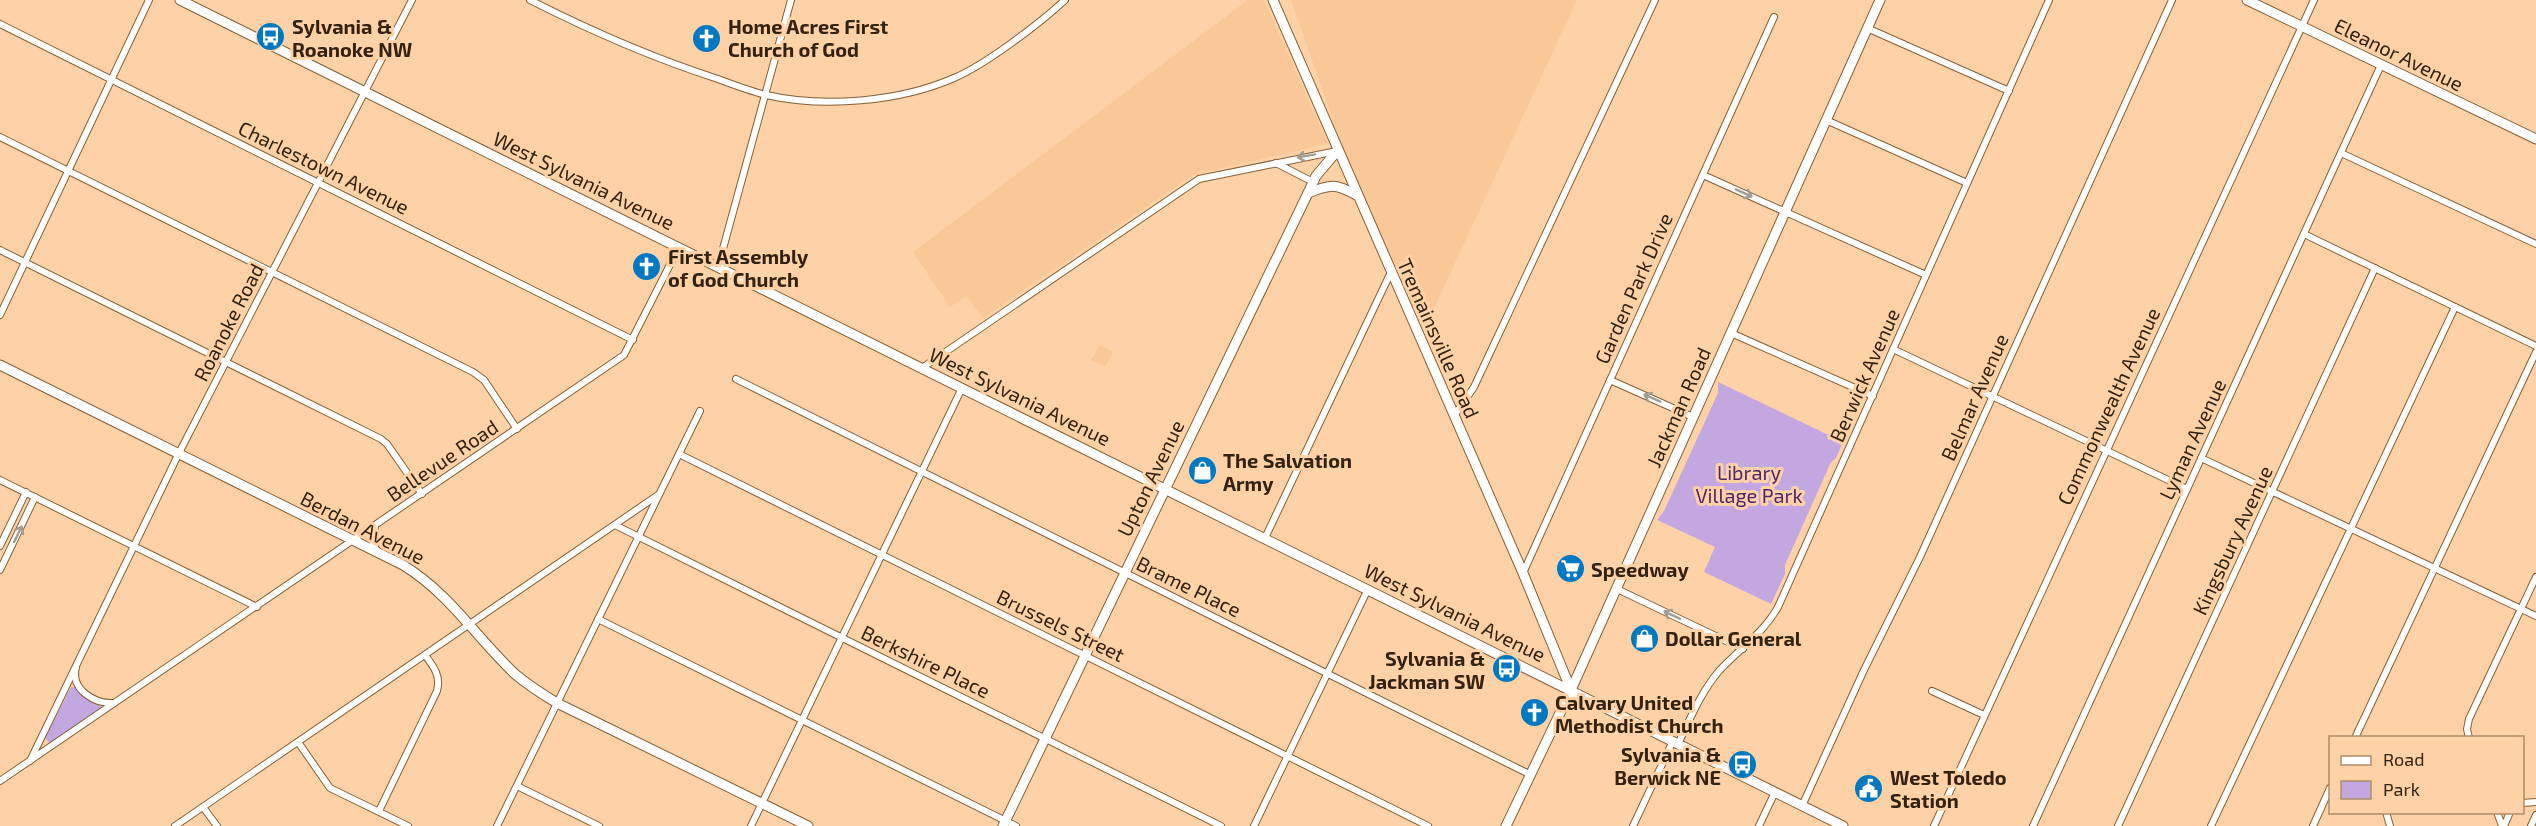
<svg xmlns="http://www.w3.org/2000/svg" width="2536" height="826" viewBox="0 0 2536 826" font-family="'Exo 2',sans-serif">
<rect width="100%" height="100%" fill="#fed2a6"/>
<g fill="#fac896">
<polygon points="1248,0 1264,0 1328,144 1193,175 983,318 966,296 950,307 913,252"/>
<polygon points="1291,0 1577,0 1423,332 1340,141"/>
<polygon points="1100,345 1113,352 1105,367 1091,360"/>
</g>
<g fill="#c2a7e1">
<polygon points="1718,382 1843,442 1836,458 1831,462 1785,565 1785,574 1771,604 1704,572 1715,547 1657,520 1664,511 1718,393"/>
<polygon points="71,687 77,688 89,701 104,708 50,743 45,738"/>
</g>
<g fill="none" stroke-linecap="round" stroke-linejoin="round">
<defs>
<g id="street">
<path d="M530,0c61,31 123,58 188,79 16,6 32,12 48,16 58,13 133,7 188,-17 31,-13 85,-54 111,-78"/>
<polyline points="0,24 633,340"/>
<polyline points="1867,28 2009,91"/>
<polyline points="1826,120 1967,183"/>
<polyline points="0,137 473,372 484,380 517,429"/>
<polyline points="2341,153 2536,244"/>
<polyline points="1276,163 1313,182"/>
<polyline points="1703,175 1926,275"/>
<polyline points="2304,234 2536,346"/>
<polyline points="0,250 381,439 387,444 422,494"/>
<polyline points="718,267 791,0"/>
<polyline points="0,315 149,0"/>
<polyline points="1731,333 1873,396"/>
<polyline points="1893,349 2187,489"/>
<polyline points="922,368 1199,179 1337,151"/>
<polyline points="736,379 1531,775"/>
<polyline points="1610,380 1693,417"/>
<polyline points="1454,416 1474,387 1655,0"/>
<polyline points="679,454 1428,826"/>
<polyline points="2201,458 2536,616"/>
<polyline points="0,480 257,607"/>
<polyline points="615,525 1221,826"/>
<polyline points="375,526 373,544 378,552"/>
<polyline points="1265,538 1391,272"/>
<polyline points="0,546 26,492"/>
<polyline points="0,570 35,497"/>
<polyline points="1523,573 1774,17"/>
<polyline points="1617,589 1743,649"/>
<polyline points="598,619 1016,826"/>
<path d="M76,667c-6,23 19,37 38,36"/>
<polyline points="1932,691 1984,715"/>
<polyline points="2355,738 2536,352"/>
<polyline points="2469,738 2467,729 2469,719 2536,577"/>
<polyline points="298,742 330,788 408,826"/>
<path d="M1678,744c12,-25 23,-52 41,-73 20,-22 44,-37 59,-64l271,-607"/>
<polyline points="30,761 178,455 412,0"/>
<polyline points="0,781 624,355 679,247"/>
<polyline points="517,786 599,826"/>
<polyline points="2522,803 2536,802"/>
<polyline points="1802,806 1864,670 1920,557 2172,0"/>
<polyline points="203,807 217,826"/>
<path d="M379,811l58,-120c4,-15 -3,-24 -12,-36"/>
<polyline points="2386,812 2390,826"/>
<polyline points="2497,812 2502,826"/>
<polyline points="175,826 658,495"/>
<polyline points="497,826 700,411"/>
<polyline points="751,826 962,388"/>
<polyline points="1254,826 1368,589"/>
<polyline points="1633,826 1673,741"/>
<polyline points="1759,826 1775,792"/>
<polyline points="1934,826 2314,0"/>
<polyline points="2033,826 2381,65"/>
<polyline points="2118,826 2375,268"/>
<polyline points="2211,826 2455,307"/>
<polyline points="2313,826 2330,788"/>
<polyline points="2504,826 2510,812"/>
<polyline points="2531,826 2536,815"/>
</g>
<g id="secondary">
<polyline points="180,0 1843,826"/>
<polyline points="1273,0 1523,573 1571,690"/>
<polyline points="2247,0 2536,139"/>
<path d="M1308,193c23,-9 28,-10 50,3"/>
<path d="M0,365l403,200c47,29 72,71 112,109 13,11 27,20 42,29l251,123"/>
<polyline points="1003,826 1308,193 1316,176 1338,150"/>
<polyline points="1506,826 1571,690 1880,0"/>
</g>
</defs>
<use href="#street" stroke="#855f36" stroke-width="8"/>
<use href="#secondary" stroke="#855f36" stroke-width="11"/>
<use href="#street" stroke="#fff" stroke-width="6"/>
<use href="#secondary" stroke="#fff" stroke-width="9"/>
</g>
<defs><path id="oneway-shaft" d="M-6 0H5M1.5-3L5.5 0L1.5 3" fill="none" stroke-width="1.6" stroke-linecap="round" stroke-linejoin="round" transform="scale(1.5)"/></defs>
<g stroke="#a39c94">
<use href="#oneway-shaft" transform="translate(1306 156) rotate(170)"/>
<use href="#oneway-shaft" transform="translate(1744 193) rotate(24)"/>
<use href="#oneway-shaft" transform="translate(1652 398) rotate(-156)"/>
<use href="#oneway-shaft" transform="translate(18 534) rotate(-64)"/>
<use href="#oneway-shaft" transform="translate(1672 615) rotate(-155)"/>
</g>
<defs>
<symbol id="bus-disc" viewBox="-11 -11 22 22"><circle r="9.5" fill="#0079c2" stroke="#fed2a6"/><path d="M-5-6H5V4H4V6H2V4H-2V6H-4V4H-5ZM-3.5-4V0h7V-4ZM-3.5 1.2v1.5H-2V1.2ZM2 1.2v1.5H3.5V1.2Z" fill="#fff"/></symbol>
<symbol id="church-disc" viewBox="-11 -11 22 22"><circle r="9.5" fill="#0079c2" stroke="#fed2a6"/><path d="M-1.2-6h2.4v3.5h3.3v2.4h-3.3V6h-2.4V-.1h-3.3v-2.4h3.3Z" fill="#fff"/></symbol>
<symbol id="shop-disc" viewBox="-11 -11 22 22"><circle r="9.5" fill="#0079c2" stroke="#fed2a6"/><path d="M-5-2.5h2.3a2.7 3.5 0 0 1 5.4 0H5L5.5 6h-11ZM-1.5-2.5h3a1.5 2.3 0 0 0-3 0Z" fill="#fff"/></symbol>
<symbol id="supermarket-disc" viewBox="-11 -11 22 22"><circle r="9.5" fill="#0079c2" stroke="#fed2a6"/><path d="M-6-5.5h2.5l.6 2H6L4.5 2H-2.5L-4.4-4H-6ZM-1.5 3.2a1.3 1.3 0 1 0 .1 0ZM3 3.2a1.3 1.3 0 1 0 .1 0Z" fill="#fff"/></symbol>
<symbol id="civic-disc" viewBox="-11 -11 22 22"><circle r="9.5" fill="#0079c2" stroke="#fed2a6"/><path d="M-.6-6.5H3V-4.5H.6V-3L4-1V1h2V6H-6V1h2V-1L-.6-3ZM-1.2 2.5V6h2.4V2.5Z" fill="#fff"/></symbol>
</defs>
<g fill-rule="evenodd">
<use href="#bus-disc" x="254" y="20" width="33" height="33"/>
<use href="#church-disc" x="690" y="22" width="33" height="33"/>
<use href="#church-disc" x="630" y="250" width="33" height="33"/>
<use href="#shop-disc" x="1186" y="454" width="33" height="33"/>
<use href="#supermarket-disc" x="1554" y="552" width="33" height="33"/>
<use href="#shop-disc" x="1628" y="622" width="33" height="33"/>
<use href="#bus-disc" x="1490" y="652" width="33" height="33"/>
<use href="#church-disc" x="1518" y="696" width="33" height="33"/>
<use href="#bus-disc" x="1726" y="748" width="33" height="33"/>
<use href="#civic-disc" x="1852" y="772" width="33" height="33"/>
</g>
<g text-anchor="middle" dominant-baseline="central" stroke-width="6" stroke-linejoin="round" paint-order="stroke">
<g font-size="20" font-weight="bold" fill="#321" stroke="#fed2a6" text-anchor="start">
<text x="292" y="26">Sylvania &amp;<tspan x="292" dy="23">Roanoke NW</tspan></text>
<text x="728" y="26">Home Acres First<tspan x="728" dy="23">Church of God</tspan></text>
<text x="668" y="256">First Assembly<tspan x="668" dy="23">of God Church</tspan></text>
<text x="1223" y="460">The Salvation<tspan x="1223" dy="23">Army</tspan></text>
<text x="1591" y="569">Speedway</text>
<text x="1665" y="638">Dollar General</text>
<text x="1485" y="658" text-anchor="end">Sylvania &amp;<tspan x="1485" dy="23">Jackman SW</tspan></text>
<text x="1555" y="702">Calvary United<tspan x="1555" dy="23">Methodist Church</tspan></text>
<text x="1721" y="754" text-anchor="end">Sylvania &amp;<tspan x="1721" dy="23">Berwick NE</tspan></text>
<text x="1890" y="777">West Toledo<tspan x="1890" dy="23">Station</tspan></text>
</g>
<g font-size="20" fill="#321" stroke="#fed2a6">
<text transform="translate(2399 54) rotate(26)">Eleanor Avenue</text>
<text transform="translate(324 167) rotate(26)">Charlestown Avenue</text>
<text transform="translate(584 180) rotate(26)">West Sylvania Avenue</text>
<text transform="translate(1633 288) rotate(-66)">Garden Park Drive</text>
<text transform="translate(228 322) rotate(-63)">Roanoke Road</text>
<text transform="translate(1439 338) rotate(66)">Tremainsville Road</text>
<text transform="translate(1864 375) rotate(-66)">Berwick Avenue</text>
<text transform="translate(1020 396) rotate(26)">West Sylvania Avenue</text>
<text transform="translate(1974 397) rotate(-66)">Belmar Avenue</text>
<text transform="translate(2108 406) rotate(-65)">Commonwealth Avenue</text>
<text transform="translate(1678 407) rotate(-66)">Jackman Road</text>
<text transform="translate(2192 439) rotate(-65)">Lyman Avenue</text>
<text transform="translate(442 460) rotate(-34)">Bellevue Road</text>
<text transform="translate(1150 478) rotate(-64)">Upton Avenue</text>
<text transform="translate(363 527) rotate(27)">Berdan Avenue</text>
<text transform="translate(2232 540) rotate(-65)">Kingsbury Avenue</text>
<text transform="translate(1189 586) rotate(26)">Brame Place</text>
<text transform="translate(1455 612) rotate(26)">West Sylvania Avenue</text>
<text transform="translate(1061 625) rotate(26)">Brussels Street</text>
<text transform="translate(926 661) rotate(26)">Berkshire Place</text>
</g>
<g font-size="20" fill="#4c256d" stroke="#fed2a6">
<text x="1749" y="472">Library<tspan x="1749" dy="23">Village Park</tspan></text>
</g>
</g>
<rect x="2329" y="736" width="195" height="78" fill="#fed2a6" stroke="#ad8c6a" stroke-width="1.5"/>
<rect x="2341" y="756" width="30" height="9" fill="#ffffff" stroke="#ad8c6a" stroke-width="1.5"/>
<text x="2383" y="766" font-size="18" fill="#332211">Road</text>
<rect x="2341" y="781" width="30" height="18" fill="#c2a7e1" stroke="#ad8c6a" stroke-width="1.5"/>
<text x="2383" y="796" font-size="18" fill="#332211">Park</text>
</svg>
